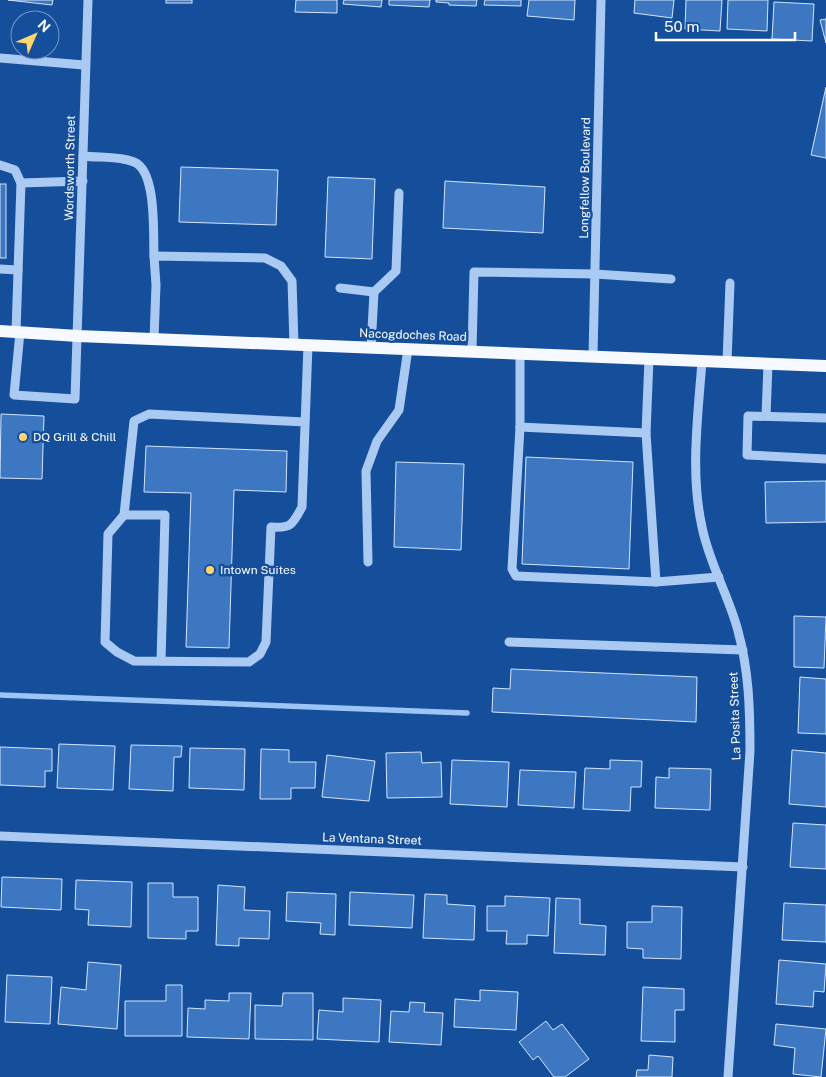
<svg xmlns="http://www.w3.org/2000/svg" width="826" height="1077" viewBox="0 0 826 1077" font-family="'Public Sans',sans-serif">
<rect width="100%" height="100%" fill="#154f9b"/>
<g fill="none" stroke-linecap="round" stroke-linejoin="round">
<polyline stroke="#9cc5f5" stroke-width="5.5" points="0,695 467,713"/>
</g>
<g fill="#3d77c1" stroke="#d2e5fd">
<polygon points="8,0 53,0 52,5"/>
<rect x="166" y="0" width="26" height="3"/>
<polygon points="296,0 337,0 337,13 295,12"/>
<polygon points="344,0 382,0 381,7 343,4"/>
<polygon points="389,0 430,0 429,7 389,5"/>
<polygon points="436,0 477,0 476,6 449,5 449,3 436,2"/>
<polygon points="485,0 521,0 521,6 484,5"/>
<polygon points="529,0 575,0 574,20 527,16"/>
<polygon points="635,0 674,0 672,18 634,13"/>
<polygon points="686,0 722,0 720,31 685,29"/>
<polygon points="728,0 768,0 767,31 727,29"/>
<polygon points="774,2 814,4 812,41 772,39"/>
<polygon points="826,19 826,43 820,20"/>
<polygon points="826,87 826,158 811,155"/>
<polygon points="181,167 278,170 276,225 179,222"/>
<polygon points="328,177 375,179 372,259 325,257"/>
<polygon points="445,181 545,187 543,233 443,228"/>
<rect x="0" y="184" width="6" height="74"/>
<polygon points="1,414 44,416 42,479 0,478"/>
<polygon points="146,446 287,451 286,492 234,490 229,648 186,647 191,493 144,492"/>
<polygon points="526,457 633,462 629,569 522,564"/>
<polygon points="396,462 464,464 461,550 394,547"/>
<polygon points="826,481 826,522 766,523 765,482"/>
<polygon points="794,616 826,617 824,668 794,667"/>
<polygon points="511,669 697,677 696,722 492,712 493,688 510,689"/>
<polygon points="800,677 826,679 826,734 798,733"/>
<polygon points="59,744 115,746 113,790 57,788"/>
<polygon points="131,745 182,746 181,757 174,757 173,791 129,789"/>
<polygon points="0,747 52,749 52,771 45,771 45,787 0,785"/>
<polygon points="190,748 245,749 244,790 189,788"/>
<polygon points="261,749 289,750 289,762 316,762 315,788 291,788 291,799 260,799"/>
<polygon points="792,750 826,753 826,807 789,804"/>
<polygon points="421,752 422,763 441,762 442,797 387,798 386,753"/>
<polygon points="327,755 375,761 369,801 322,797"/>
<polygon points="452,760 509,762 507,807 450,804"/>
<polygon points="610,760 642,761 641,787 631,787 630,811 583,809 585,768 610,769"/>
<polygon points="669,768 711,769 710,810 655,808 656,777 669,778"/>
<polygon points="520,770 576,772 574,808 518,805"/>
<polygon points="793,823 826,825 826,869 790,867"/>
<polygon points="2,877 62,879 61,910 1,907"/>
<polygon points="76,880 132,882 131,927 88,925 89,910 75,909"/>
<polygon points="148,883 173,883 173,897 198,897 198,931 186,931 186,939 148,938"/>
<polygon points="218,885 245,887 244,910 270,911 269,939 239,938 239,946 216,945"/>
<polygon points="287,892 336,894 335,935 320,934 321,923 286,921"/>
<polygon points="350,892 414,895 412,928 349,925"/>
<polygon points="425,894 447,895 447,904 475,906 474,940 423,938"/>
<polygon points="505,896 550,898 548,936 527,935 527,944 506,944 507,931 487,931 487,906 505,906"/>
<polygon points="556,898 580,899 580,924 606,926 605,955 554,953"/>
<polygon points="784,903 826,905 826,942 782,940"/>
<polygon points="652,906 682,907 681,959 643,958 643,949 627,948 627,922 652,922"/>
<polygon points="779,960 826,964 824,992 814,991 813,1007 776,1004"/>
<polygon points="88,962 121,965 117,1029 58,1024 61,987 86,990"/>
<polygon points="7,975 52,977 50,1024 5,1022"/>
<polygon points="166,985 182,985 182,1036 125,1036 125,1001 166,1001"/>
<polygon points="643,987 684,989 684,1010 675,1010 675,1042 641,1041"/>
<polygon points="480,990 518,992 516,1030 454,1027 455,999 480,1001"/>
<polygon points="229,993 251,993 249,1039 187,1037 188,1008 205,1009 205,1000 229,1001"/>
<polygon points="283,993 313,993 313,1040 255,1039 255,1005 282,1006"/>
<polygon points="343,998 381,1000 379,1042 317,1039 319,1010 343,1012"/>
<polygon points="410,1002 425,1003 424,1012 443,1013 441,1045 389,1042 391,1011 409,1012"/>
<polygon points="546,1021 553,1030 562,1024 589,1059 565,1077 554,1077 538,1056 533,1060 519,1042"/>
<polygon points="776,1024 826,1029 821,1077 793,1074 795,1048 774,1045"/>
<polygon points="649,1055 673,1057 672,1077 636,1077 637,1070 648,1070"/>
</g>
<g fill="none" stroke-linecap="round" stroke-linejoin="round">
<g stroke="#aacaf3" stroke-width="9">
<polyline points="0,58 84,65"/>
<path d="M83,156c16,2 36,0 51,6 23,9 19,72 20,94"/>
<polyline points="0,165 15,170 21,183 83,181"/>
<polyline points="0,269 18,270"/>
<polyline points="340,288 374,292"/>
<polyline points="16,332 21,183"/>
<polyline points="20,332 14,395 75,399 88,0"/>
<polyline points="154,339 156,285 154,256 265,258 281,266 292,281 294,345"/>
<polyline points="371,348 374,292 396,271 399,193"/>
<polyline points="472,351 474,272 595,274 671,279"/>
<polyline points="520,353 520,427 646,433"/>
<polyline points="593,356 601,0"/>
<polyline points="649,359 646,433 656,582 719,577"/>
<path d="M702,361c-4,55 -12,112 0,166 7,36 27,69 36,104 11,40 12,79 12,120l-22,326"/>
<polyline points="727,362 730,283"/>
<polyline points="766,416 768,364"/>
<polyline points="826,418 748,416 747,455 826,459"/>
<path d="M305,422l-156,-8 -15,7 -10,94 -16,19 -3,108 12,10 17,9 115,1 11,-8 6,-12 5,-115c20,2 22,-3 31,-20l6,-162"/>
<polyline points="520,427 512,569 516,576 656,582"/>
<polyline points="124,515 165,515 161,661"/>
<polyline points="368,562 366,471 377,441 399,410 408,349"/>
<polyline points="509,642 743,650"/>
<polyline points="0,836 743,867"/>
</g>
<polyline stroke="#f6f9ff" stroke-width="12" points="0,331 78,336 826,366"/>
</g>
<g fill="#ffd56c" stroke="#154f9b" stroke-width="2">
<circle cx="23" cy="437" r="5"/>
<circle cx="210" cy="570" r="5"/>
</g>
<g text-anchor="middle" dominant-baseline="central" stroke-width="5" stroke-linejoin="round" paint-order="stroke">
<g font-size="12" fill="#fff" stroke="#154f9b">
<text transform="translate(70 168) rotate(-89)">Wordsworth Street</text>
<text transform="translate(585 178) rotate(-89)">Longfellow Boulevard</text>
<text transform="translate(413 335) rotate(2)">Nacogdoches Road</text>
<text transform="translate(735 716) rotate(-92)">La Posita Street</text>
<text transform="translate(372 839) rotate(2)">La Ventana Street</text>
</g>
<g font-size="12" fill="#fff" stroke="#154f9b" text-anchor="start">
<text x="33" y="437">DQ Grill &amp; Chill</text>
<text x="220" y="570">Intown Suites</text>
</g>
</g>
<g transform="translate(35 35) rotate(45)"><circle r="24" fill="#154f9b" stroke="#7395c3"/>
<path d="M0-4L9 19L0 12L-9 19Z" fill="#ffd56c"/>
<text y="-8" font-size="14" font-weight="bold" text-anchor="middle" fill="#ffffff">N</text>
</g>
<path d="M656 32v8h139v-8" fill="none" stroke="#ffffff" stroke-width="2.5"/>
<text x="664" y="32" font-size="15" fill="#ffffff" stroke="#154f9b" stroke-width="4" paint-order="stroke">50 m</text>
</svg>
